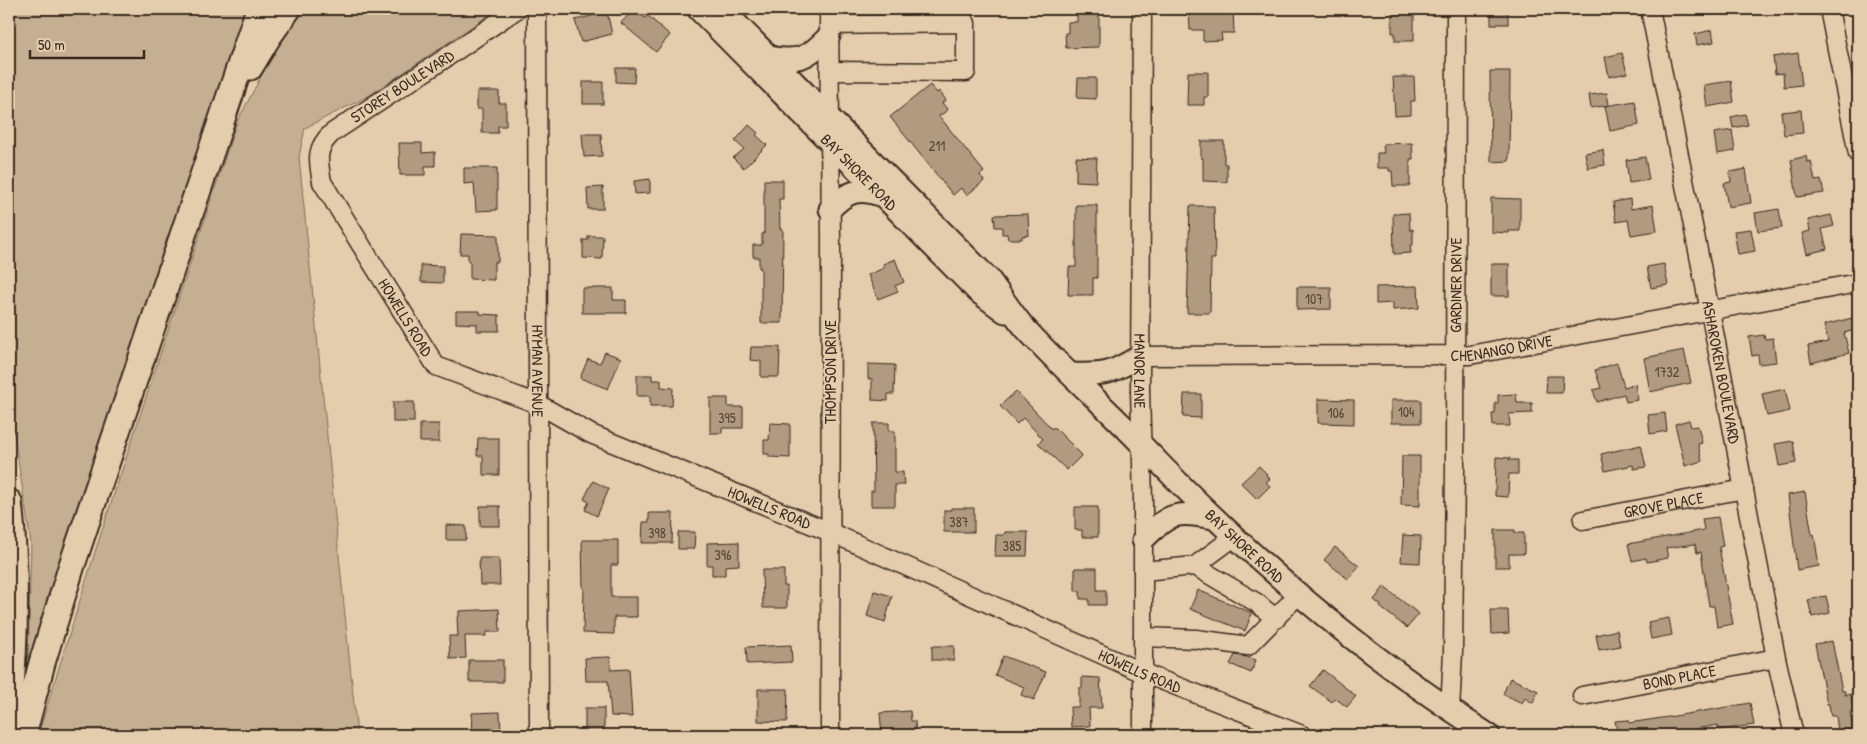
<svg xmlns="http://www.w3.org/2000/svg" width="1867" height="744" viewBox="0 0 1867 744" font-family="'Patrick Hand',sans-serif">
<rect width="100%" height="100%" fill="#e4cdad"/>
<filter id="ink" filterUnits="userSpaceOnUse"><feTurbulence type="fractalNoise" baseFrequency=".02" numOctaves="2"/><feDisplacementMap in="SourceGraphic" scale="10" xChannelSelector="R" yChannelSelector="G"/><feConvolveMatrix kernelMatrix="1 2 1 2 8 2 1 2 1" color-interpolation-filters="sRGB"/></filter>
<g filter="url(#ink)">
<g fill="#c5af93" stroke="#806c58">
<polygon points="9,9 249,9 58,575 28,659 31,543 14,434 9,414"/>
<polygon points="305,9 498,9 370,95 305,128 299,157 357,735 38,735 96,549 236,124 276,48"/>
</g>
<g fill="#b09a80" stroke="#3b2a1e">
<polygon points="634,9 645,18 648,16 670,35 656,52 621,23"/>
<polygon points="1077,9 1099,9 1099,47 1066,48 1065,33 1068,33 1068,22 1077,22"/>
<polygon points="1189,9 1233,9 1234,33 1221,33 1222,40 1203,41 1203,30 1190,30"/>
<polygon points="1392,9 1414,9 1414,41 1395,41 1395,33 1392,33"/>
<rect x="1491" y="9" width="17" height="15"/>
<polygon points="607,12 612,34 581,42 575,20"/>
<polygon points="1712,30 1714,42 1697,45 1695,34"/>
<polygon points="1622,53 1627,73 1609,77 1605,57"/>
<polygon points="1798,53 1802,85 1784,87 1783,73 1775,74 1773,57"/>
<polygon points="616,68 635,68 634,83 616,82"/>
<polygon points="1490,71 1510,71 1509,161 1491,162"/>
<polygon points="1188,72 1208,72 1208,97 1204,97 1204,105 1187,105"/>
<polygon points="1393,77 1414,77 1415,101 1411,101 1411,115 1395,116"/>
<polygon points="1078,78 1096,78 1096,99 1077,98"/>
<polygon points="1731,81 1734,102 1707,107 1704,85"/>
<rect x="583" y="82" width="20" height="22"/>
<polygon points="930,85 937,93 939,91 946,100 942,103 948,110 939,116 984,172 980,175 984,181 967,195 961,188 953,195 890,117"/>
<polygon points="477,91 499,91 499,103 506,103 506,126 498,126 498,133 482,133 482,109 477,109"/>
<polygon points="1607,93 1609,105 1591,108 1589,95"/>
<polygon points="1635,101 1639,125 1610,131 1605,106"/>
<polygon points="1801,110 1803,133 1784,135 1781,112"/>
<polygon points="1745,114 1748,125 1733,128 1731,117"/>
<polygon points="749,125 758,133 756,135 767,145 744,168 733,158 744,149 735,141"/>
<polygon points="1732,130 1735,151 1717,154 1714,133"/>
<polygon points="582,134 601,134 602,156 584,157"/>
<polygon points="1201,141 1224,141 1224,164 1227,164 1227,182 1203,181 1203,158 1201,158"/>
<polygon points="399,143 422,143 422,153 435,152 435,166 425,166 425,175 400,175"/>
<polygon points="1412,143 1413,159 1410,159 1410,186 1393,186 1392,171 1389,171 1389,168 1377,168 1377,153 1384,153 1383,144"/>
<polygon points="1603,150 1605,165 1588,168 1585,153"/>
<polygon points="1806,156 1807,162 1811,161 1815,181 1821,180 1824,193 1797,197 1791,160"/>
<polygon points="1076,157 1097,158 1096,182 1076,181"/>
<polygon points="1645,157 1649,180 1629,183 1626,160"/>
<polygon points="464,168 497,168 497,210 476,211 474,183 464,184"/>
<polygon points="1746,169 1751,203 1728,207 1724,183 1731,182 1730,172"/>
<polygon points="650,179 650,193 635,194 634,181"/>
<polygon points="764,180 783,180 783,199 779,199 780,229 783,229 782,323 761,323 761,268 759,268 759,257 753,257 753,245 762,245 762,234 764,234"/>
<polygon points="603,187 603,209 588,209 587,188"/>
<polygon points="1491,198 1520,199 1520,231 1509,231 1509,233 1491,232"/>
<polygon points="1630,199 1631,209 1653,205 1657,231 1631,235 1628,220 1616,222 1613,202"/>
<polygon points="1076,205 1097,205 1097,278 1093,278 1093,295 1068,295 1069,267 1076,267"/>
<polygon points="1190,206 1214,206 1215,259 1211,259 1210,313 1187,313"/>
<polygon points="1779,209 1782,228 1758,231 1755,213"/>
<polygon points="1409,213 1410,230 1413,229 1413,245 1410,245 1411,253 1394,254 1393,214"/>
<polygon points="1028,214 1029,235 1022,236 1022,239 1008,239 1007,234 1002,234 1002,227 995,227 994,215"/>
<polygon points="1831,215 1834,226 1822,229 1827,249 1807,254 1802,233 1810,231 1808,220"/>
<polygon points="1751,229 1755,251 1738,254 1734,231"/>
<polygon points="461,234 498,235 498,262 494,262 494,280 470,279 470,262 468,262 468,254 460,254"/>
<polygon points="588,236 603,236 602,259 583,258 583,240 588,240"/>
<polygon points="895,259 904,282 895,286 898,291 878,299 868,275 884,268 883,264"/>
<rect x="1491" y="264" width="18" height="32"/>
<polygon points="1664,264 1668,285 1651,288 1647,267"/>
<polygon points="421,265 443,266 443,283 421,282"/>
<polygon points="1418,286 1419,308 1393,310 1393,303 1376,304 1376,287"/>
<polygon points="1297,287 1331,287 1331,309 1297,310"/>
<polygon points="582,288 613,288 613,300 626,300 626,313 582,313"/>
<polygon points="456,311 480,311 480,314 499,315 499,331 477,331 477,324 456,323"/>
<polygon points="1852,318 1855,330 1844,333 1849,353 1811,363 1808,346 1828,342 1824,325"/>
<polygon points="1764,335 1765,339 1773,338 1776,362 1759,364 1758,355 1752,356 1749,337"/>
<polygon points="751,347 780,347 779,377 761,377 761,361 750,360"/>
<polygon points="1684,350 1691,383 1650,392 1644,358"/>
<polygon points="605,352 621,358 608,389 580,378 588,359 600,363"/>
<polygon points="1617,363 1624,387 1635,384 1638,400 1626,402 1624,394 1597,402 1593,390 1601,388 1595,370"/>
<polygon points="868,364 895,365 894,394 888,394 888,401 872,400 872,379 868,379"/>
<polygon points="637,375 652,375 652,380 661,380 661,387 673,388 672,406 650,406 650,396 637,396"/>
<polygon points="1547,376 1563,376 1562,393 1546,393"/>
<polygon points="1785,389 1790,411 1767,416 1762,394"/>
<polygon points="1016,391 1052,429 1054,427 1082,455 1067,470 1038,443 1043,439 1023,418 1017,424 1000,406"/>
<polygon points="1184,394 1201,394 1201,418 1183,417"/>
<polygon points="1516,394 1517,403 1532,403 1532,413 1509,414 1510,426 1493,426 1492,414 1495,414 1495,403 1498,403 1498,395"/>
<polygon points="710,398 728,398 728,407 743,407 743,428 722,428 722,433 710,433"/>
<polygon points="1318,399 1354,400 1354,424 1318,423"/>
<rect x="1391" y="400" width="30" height="23"/>
<rect x="393" y="402" width="21" height="20"/>
<polygon points="1665,413 1667,431 1650,434 1648,415"/>
<polygon points="1689,420 1691,427 1698,426 1702,443 1698,444 1702,461 1685,466 1675,424"/>
<polygon points="770,423 790,424 790,458 769,457 769,454 764,454 764,440 769,440"/>
<polygon points="873,423 889,423 889,431 895,431 895,472 903,472 904,485 895,485 895,506 871,506 871,491 874,491"/>
<rect x="420" y="424" width="19" height="18"/>
<polygon points="478,438 499,438 499,475 483,475 483,456 477,456"/>
<polygon points="1793,441 1796,463 1779,466 1775,444"/>
<polygon points="1641,445 1646,467 1634,469 1633,465 1605,471 1601,454"/>
<polygon points="1402,456 1420,456 1420,506 1401,505"/>
<polygon points="1496,457 1510,458 1509,460 1518,460 1518,474 1509,474 1508,497 1495,496"/>
<polygon points="1259,466 1267,474 1266,475 1270,479 1266,482 1270,486 1257,499 1241,483"/>
<polygon points="593,481 609,489 597,516 585,510 589,502 584,499"/>
<polygon points="1805,492 1812,535 1814,534 1819,566 1797,570 1788,495"/>
<rect x="480" y="506" width="20" height="20"/>
<polygon points="1075,507 1098,507 1098,537 1082,537 1082,530 1075,530"/>
<polygon points="951,508 974,508 974,532 944,532 944,510 951,510"/>
<polygon points="649,513 673,513 672,543 642,543 643,522 649,522"/>
<polygon points="1718,517 1723,546 1719,547 1733,624 1717,627 1714,606 1709,606 1701,552 1697,553 1695,544 1666,548 1668,558 1647,562 1646,558 1632,561 1628,544 1704,530 1702,519"/>
<polygon points="446,525 466,526 466,540 446,540"/>
<polygon points="1495,530 1515,530 1515,533 1524,533 1524,554 1509,554 1509,567 1495,567"/>
<polygon points="678,532 695,532 694,549 678,549"/>
<polygon points="1005,532 1028,532 1027,556 995,556 996,535 1004,535"/>
<polygon points="1403,535 1421,536 1420,563 1401,562"/>
<polygon points="582,540 618,540 618,565 611,565 611,597 637,597 637,617 614,617 614,634 583,633 584,588 583,588"/>
<polygon points="739,542 739,565 725,566 725,575 712,575 712,565 707,565 707,543"/>
<polygon points="1335,547 1359,566 1348,579 1324,560"/>
<polygon points="479,558 499,558 500,585 480,585"/>
<polygon points="1075,568 1097,568 1097,590 1106,590 1106,605 1089,605 1089,599 1080,599 1080,591 1075,591"/>
<polygon points="762,570 784,570 784,586 787,586 787,608 763,608"/>
<polygon points="1384,587 1419,614 1407,628 1380,607 1381,605 1374,600"/>
<polygon points="1198,590 1252,613 1245,631 1190,609"/>
<polygon points="874,591 892,596 885,622 867,616"/>
<polygon points="1826,596 1830,613 1812,617 1808,600"/>
<polygon points="499,609 500,632 487,632 486,636 465,636 466,658 450,659 449,636 458,636 457,617 459,617 459,611"/>
<polygon points="1491,610 1508,610 1509,633 1492,634"/>
<polygon points="1669,618 1672,635 1651,639 1648,622"/>
<polygon points="1617,630 1620,646 1599,650 1596,635"/>
<polygon points="1832,641 1842,691 1845,691 1845,695 1851,694 1853,712 1850,712 1853,729 1838,731 1836,716 1831,716 1829,704 1827,704 1815,644"/>
<polygon points="791,645 792,662 747,664 746,647"/>
<rect x="932" y="646" width="22" height="14"/>
<polygon points="1235,655 1247,657 1256,660 1251,673 1230,664"/>
<polygon points="1003,656 1046,672 1034,700 1021,695 1024,687 995,675"/>
<polygon points="610,657 611,670 629,669 632,717 611,716 608,681 586,681 585,658"/>
<rect x="469" y="660" width="34" height="22"/>
<polygon points="1323,670 1356,696 1347,707 1335,698 1332,702 1310,686"/>
<polygon points="1082,677 1100,678 1102,708 1089,708 1090,726 1071,727 1070,707 1079,707 1079,688 1082,688"/>
<polygon points="1510,678 1538,691 1533,703 1525,698 1522,703 1503,694"/>
<polygon points="758,689 788,689 787,722 758,721"/>
<polygon points="1750,703 1754,725 1719,730 1718,725 1684,731 1685,735 1618,735 1615,721 1629,720 1629,723 1675,716"/>
<rect x="585" y="708" width="19" height="27"/>
<polygon points="910,711 911,721 915,721 916,735 882,735 880,713"/>
<polygon points="500,712 501,734 473,735 472,713"/>
</g>
<g fill="none" stroke-linecap="round" stroke-linejoin="round">
<defs>
<g id="minor">
<path id="s1" d="M517,9l-73,50 -112,74c-17,16 -14,27 -10,49l114,184 102,38 53,30 239,98 313,141 159,62"/>
<path id="s2" d="M537,9l2,726"/>
<polyline points="829,9 831,244 830,735"/>
<path id="s3" d="M1142,9l-2,381 3,111v234"/>
<path id="s4" d="M1650,9l60,302 66,347 18,77"/>
<polyline points="1829,9 1858,154"/>
<polyline points="829,25 966,23 966,72 830,71"/>
<path id="s5" d="M1140,356l330,-1 388,-72"/>
<path id="s6" d="M1583,520l161,-31"/>
<polyline points="1195,566 1257,603 1276,619"/>
<polyline points="1143,571 1195,566 1234,537"/>
<polyline points="1143,637 1196,639 1248,646 1298,595"/>
<path id="s7" d="M1582,696l194,-38"/>
<path id="s8" d="M1450,711l3,-59 2,-184 1,-459"/>
</g>
<g id="major">
<path id="s9" d="M698,9l280,283 27,20"/>
<path id="s10" d="M722,9l267,270c12,16 23,34 36,49 37,41 79,77 117,117 107,112 216,207 347,290"/>
<path d="M769,57c30,6 40,0 60,-21"/>
<path d="M830,209c18,-18 28,-22 53,-13"/>
<path d="M1071,374c35,1 39,0 69,-18"/>
<path d="M1143,540c28,-29 33,-28 71,-22"/>
</g>
<g id="highway">
<polyline points="250,67 268,37 288,9"/>
<path d="M9,502c8,69 7,137 0,206"/>
<polyline points="23,735 42,663 71,568 259,9"/>
</g>
</defs>
<use href="#minor" stroke="#3b2a1e" stroke-width="21"/>
<use href="#major" stroke="#3b2a1e" stroke-width="25"/>
<use href="#highway" stroke="#3b2a1e" stroke-width="29"/>
<use href="#minor" stroke="#e4cdad" stroke-width="18"/>
<use href="#major" stroke="#e4cdad" stroke-width="21"/>
<use href="#highway" stroke="#e4cdad" stroke-width="25"/>
</g>
</g>
<g text-anchor="middle" dominant-baseline="central" stroke-width="4" stroke-linejoin="round" paint-order="stroke">
<g font-size="14" fill="#584636">
<text x="937" y="145">211</text>
<text x="1314" y="298">107</text>
<text x="1667" y="371">1732</text>
<text x="1406" y="411">104</text>
<text x="1336" y="412">106</text>
<text x="727" y="417">395</text>
<text x="959" y="521">387</text>
<text x="657" y="532">398</text>
<text x="1012" y="545">385</text>
<text x="723" y="554">396</text>
</g>
<g font-size="16" fill="#3b2a1e" stroke="#e4cdad">
<text transform="translate(402 86) rotate(-33)">STOREY BOULEVARD</text>
<text stroke="none"><textPath href="#s9" startOffset="229">BAY SHORE ROAD</textPath></text>
<text stroke="none"><textPath href="#s8" startOffset="426">GARDINER DRIVE</textPath></text>
<text stroke="none"><textPath href="#s1" startOffset="435">HOWELLS ROAD</textPath></text>
<text stroke="none"><textPath href="#s5" startOffset="362">CHENANGO DRIVE</textPath></text>
<text stroke="none"><textPath href="#s2" startOffset="362">HYMAN AVENUE</textPath></text>
<text transform="translate(830 372) rotate(-90)">THOMPSON DRIVE</text>
<text stroke="none"><textPath href="#s3" startOffset="362">MANOR LANE</textPath></text>
<text stroke="none"><textPath href="#s4" startOffset="370">ASHAROKEN BOULEVARD</textPath></text>
<text stroke="none"><textPath href="#s6" startOffset="82">GROVE PLACE</textPath></text>
<text stroke="none"><textPath href="#s1" startOffset="855">HOWELLS ROAD</textPath></text>
<text stroke="none"><textPath href="#s10" startOffset="750">BAY SHORE ROAD</textPath></text>
<text stroke="none"><textPath href="#s1" startOffset="1260">HOWELLS ROAD</textPath></text>
<text stroke="none"><textPath href="#s7" startOffset="99">BOND PLACE</textPath></text>
</g>
</g>
<rect width="1867" height="744" fill="none" stroke="#e4cdad" stroke-width="30"/>
<rect x="15" y="15" width="1837" height="714" fill="none" stroke="#3b2a1e" stroke-width="2" filter="url(#ink)"/>
<path d="M30 50v8h114v-8" fill="none" stroke="#3b2a1e" stroke-width="2.5"/>
<text x="38" y="50" font-size="15" fill="#3b2a1e" stroke="#e4cdad" stroke-width="4" paint-order="stroke">50 m</text>
</svg>
